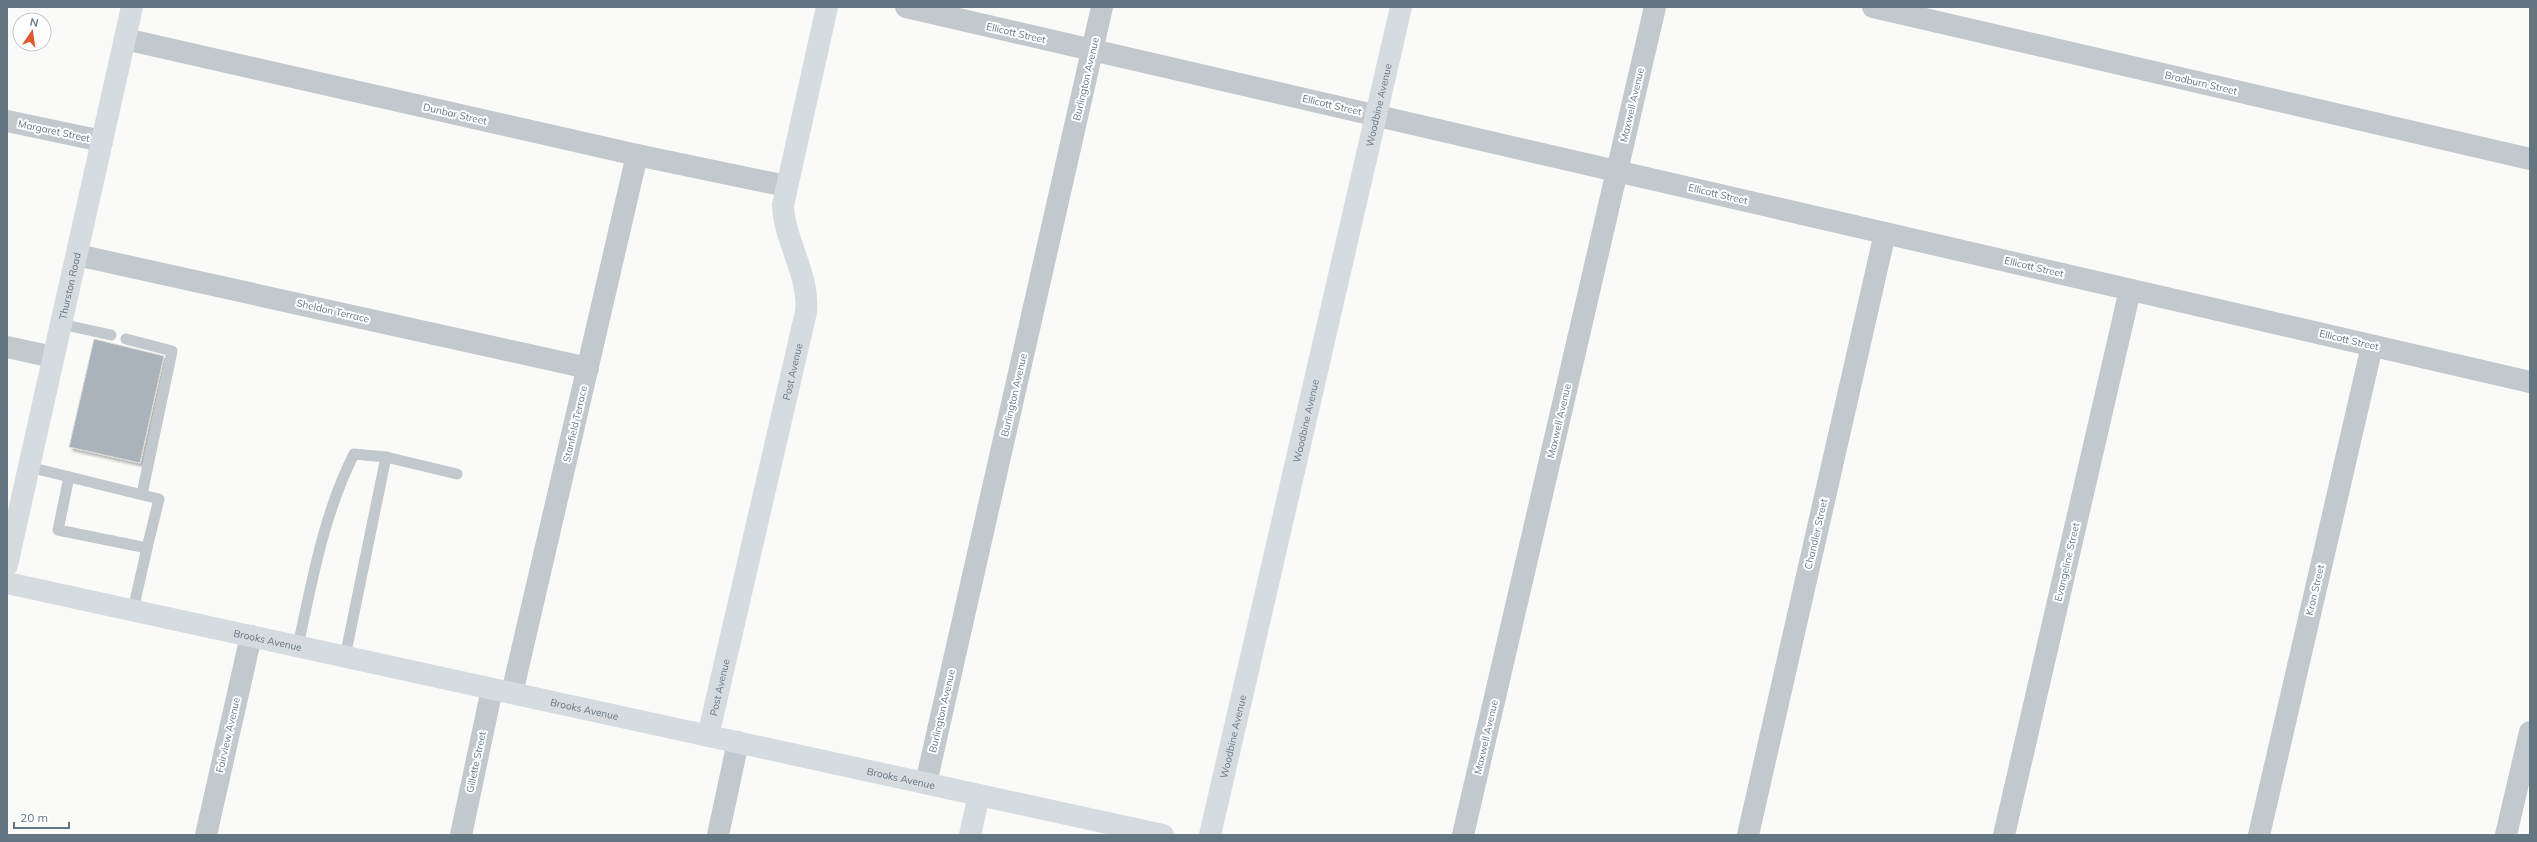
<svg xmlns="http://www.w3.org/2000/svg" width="2537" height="842" viewBox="0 0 2537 842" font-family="Mulish,sans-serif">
<defs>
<filter id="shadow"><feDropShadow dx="3.5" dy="3.5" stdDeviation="1" flood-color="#0004"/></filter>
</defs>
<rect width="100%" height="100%" fill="#fafaf8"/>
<polygon fill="#aab3b9" stroke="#dcdcda" filter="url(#shadow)" points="94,339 164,356 140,463 69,447"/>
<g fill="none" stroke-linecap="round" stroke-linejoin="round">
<g stroke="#c3c8cc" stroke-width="11">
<polyline points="61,324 111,335"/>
<polyline points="126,339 172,351 142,494"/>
<polyline points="29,467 159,499 147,548"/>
<polyline points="69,477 58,530 147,548 133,610"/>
<path d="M298,646c14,-65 26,-133 56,-192l32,3 71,17"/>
<polyline points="345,657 386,457"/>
</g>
<g stroke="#c3c8cc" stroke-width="22">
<polyline points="906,7 2530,382"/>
<polyline points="1873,7 2530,159"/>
<polyline points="125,39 637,155 786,186"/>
<polyline points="7,121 102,141"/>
<polyline points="77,255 588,368"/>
<polyline points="7,347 53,357"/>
<polyline points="512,693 637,155"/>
<polyline points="926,783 1102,7"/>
<polyline points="206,835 251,636"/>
<polyline points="461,835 492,689"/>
<polyline points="718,835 738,742"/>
<polyline points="1463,835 1655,7"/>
<polyline points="1748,835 1885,233"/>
<polyline points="2004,835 2130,290"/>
<polyline points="2259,835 2372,346"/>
<polyline points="2506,835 2530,732"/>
</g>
<g stroke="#d6dbdf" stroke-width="22">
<path id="s1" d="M7,565l125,-558"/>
<path id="s2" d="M7,583l1156,252"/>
<path id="s3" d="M708,736l98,-424c4,-37 -22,-71 -23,-107l44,-198"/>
<polyline points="970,835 979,795"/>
<path id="s4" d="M1210,835l191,-828"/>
</g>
</g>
<g text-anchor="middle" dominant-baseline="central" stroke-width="4" stroke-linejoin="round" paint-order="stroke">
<g font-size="10" fill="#657683" stroke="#fff">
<text transform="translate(1016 33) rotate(13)">Ellicott Street</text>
<text transform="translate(1086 79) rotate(-77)">Burlington Avenue</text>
<text transform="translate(2201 83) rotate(13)">Bradburn Street</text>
<text transform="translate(1332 105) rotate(13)">Ellicott Street</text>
<text stroke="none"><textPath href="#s4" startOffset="749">Woodbine Avenue</textPath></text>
<text transform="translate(1632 105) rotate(-77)">Maxwell Avenue</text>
<text transform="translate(455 114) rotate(13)">Dunbar Street</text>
<text transform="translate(54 131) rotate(12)">Margaret Street</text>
<text transform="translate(1718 194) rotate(13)">Ellicott Street</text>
<text transform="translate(2034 267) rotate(13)">Ellicott Street</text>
<text stroke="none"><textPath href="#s1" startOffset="286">Thurston Road</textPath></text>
<text transform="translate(333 311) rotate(13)">Sheldon Terrace</text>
<text transform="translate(2349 340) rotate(13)">Ellicott Street</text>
<text stroke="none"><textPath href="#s3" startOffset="374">Post Avenue</textPath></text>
<text transform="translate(1014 395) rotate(-77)">Burlington Avenue</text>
<text stroke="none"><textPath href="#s4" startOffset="425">Woodbine Avenue</textPath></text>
<text transform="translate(1559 421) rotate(-77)">Maxwell Avenue</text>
<text transform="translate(575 424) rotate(-77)">Stanfield Terrace</text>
<text transform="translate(1816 534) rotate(-77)">Chandler Street</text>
<text transform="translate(2067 562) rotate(-77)">Evangeline Street</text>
<text transform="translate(2315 590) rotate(-77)">Kron Street</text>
<text stroke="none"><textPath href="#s2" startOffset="267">Brooks Avenue</textPath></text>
<text stroke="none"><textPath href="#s3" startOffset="50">Post Avenue</textPath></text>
<text stroke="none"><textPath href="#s2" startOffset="591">Brooks Avenue</textPath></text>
<text transform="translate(942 711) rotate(-77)">Burlington Avenue</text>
<text transform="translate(228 735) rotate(-77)">Fairview Avenue</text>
<text stroke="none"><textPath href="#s4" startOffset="101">Woodbine Avenue</textPath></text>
<text transform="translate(1486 737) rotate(-77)">Maxwell Avenue</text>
<text transform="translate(476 762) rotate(-78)">Gillette Street</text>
<text stroke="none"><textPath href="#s2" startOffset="915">Brooks Avenue</textPath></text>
</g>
</g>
<rect width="2537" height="842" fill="none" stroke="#657683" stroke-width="16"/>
<g transform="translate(32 32) rotate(13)"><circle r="19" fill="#ffffff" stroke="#c1c8cd"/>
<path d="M0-3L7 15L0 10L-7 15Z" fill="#e4572e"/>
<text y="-6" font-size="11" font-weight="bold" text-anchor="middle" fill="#657683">N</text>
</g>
<path d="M14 822v6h55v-6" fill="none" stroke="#657683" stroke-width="2"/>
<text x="20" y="822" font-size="12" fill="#657683" stroke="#ffffff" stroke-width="3" paint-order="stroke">20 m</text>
</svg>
